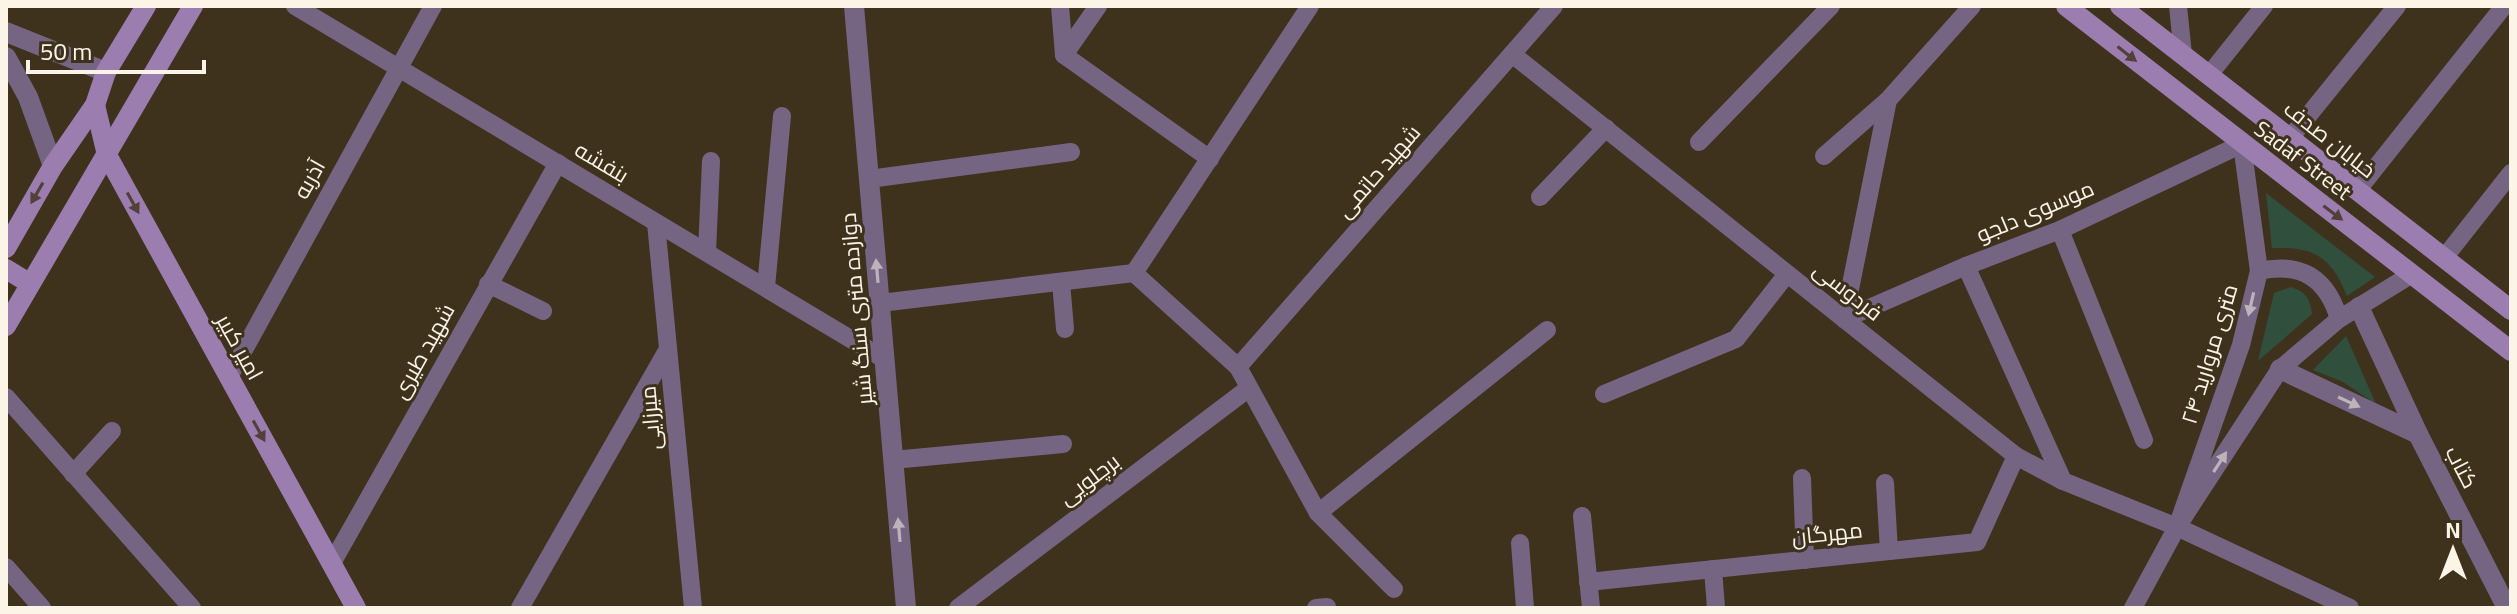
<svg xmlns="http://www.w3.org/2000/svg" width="2517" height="614" viewBox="0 0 2517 614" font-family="Georgia,Cairo,serif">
<rect width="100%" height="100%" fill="#3e321d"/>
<g fill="#304f3d">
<path d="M2266,193l109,84 -28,19c-16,-40 -33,-49 -75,-48z"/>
<path d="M2291,287c15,5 19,11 21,27l-54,47 16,-68z"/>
<polygon points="2346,336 2376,404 2343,382 2313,370"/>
</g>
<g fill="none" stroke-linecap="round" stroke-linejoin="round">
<g stroke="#766483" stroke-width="18">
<polyline points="295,6 884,359"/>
<polyline points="1060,6 1064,55 1210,159"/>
<polyline points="2178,6 2183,55"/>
<polyline points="1512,54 2016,456 2063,481 2177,527 2350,608"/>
<polyline points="1064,55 1098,6"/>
<polyline points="2209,75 2264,6"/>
<polyline points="2290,138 2397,6"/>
<polyline points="1699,142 1831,6"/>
<polyline points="1824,156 1888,100"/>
<polyline points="869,179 1071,152"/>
<polyline points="2357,191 2504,6"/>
<polyline points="1540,197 1606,128"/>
<polyline points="656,223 693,608"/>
<polyline points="2060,230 2144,440"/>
<polyline points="707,252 711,161"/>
<polyline points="2444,258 2511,173"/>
<polyline points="1966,266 2063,481"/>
<path d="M2259,271c42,-9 68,7 80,48"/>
<polyline points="1134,273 1238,367 1318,513 1394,589"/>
<polyline points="1134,273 1310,6"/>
<polyline points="1061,282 1065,329"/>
<polyline points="488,284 543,311"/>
<polyline points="766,287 782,116"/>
<polyline points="880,303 1134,273"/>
<polyline points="1844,319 1966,266 2060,230 2242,144 2259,271 2241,345 2177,527"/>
<polyline points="1844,319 1888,100 1972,6"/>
<polyline points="1238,367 1554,6"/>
<polyline points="229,377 433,6"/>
<polyline points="1604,394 1736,339 1787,274"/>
<polyline points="6,397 192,608"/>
<polyline points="893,460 1063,444"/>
<polyline points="73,474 112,431"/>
<polyline points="1802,478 1805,560"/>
<polyline points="1885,483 1889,551"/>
<polyline points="1318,513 1547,330"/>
<polyline points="1582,516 1591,608"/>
<polyline points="1520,543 1525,608"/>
<polyline points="332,563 558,163"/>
<polyline points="6,567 42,608"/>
<polyline points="1713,569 1716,608"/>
<polyline points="1588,582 1977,542 2016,456"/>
<polyline points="520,608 668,349"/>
<polyline points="958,608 1249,388"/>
<polyline points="1316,608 1327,607"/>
<polyline points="2133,608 2177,527 2280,369 2339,319 2412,274"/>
</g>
<g stroke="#766483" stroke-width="20">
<polyline points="854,6 906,608"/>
<polyline points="6,32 106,72"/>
<polyline points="6,57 28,97 53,166"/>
<polyline points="2359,307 2418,434 2507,608"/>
<polyline points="2280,369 2418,434"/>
</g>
<g stroke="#9b7db0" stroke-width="20">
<polyline points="2066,6 2511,351"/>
<polyline points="2120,6 2511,310"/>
<polyline points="95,105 107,155 356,608"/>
<polyline points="6,248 53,166 95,105 106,72 146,6"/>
<polyline points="6,269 29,283"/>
<polyline points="6,326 193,6"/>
</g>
</g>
<defs><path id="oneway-solid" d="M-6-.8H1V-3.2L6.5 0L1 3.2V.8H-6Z" transform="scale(2)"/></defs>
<g fill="#51413a">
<use href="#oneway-solid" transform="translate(2127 54) rotate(38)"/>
<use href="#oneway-solid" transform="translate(37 193) rotate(120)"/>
<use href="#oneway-solid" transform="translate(133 203) rotate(61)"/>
<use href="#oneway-solid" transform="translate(2333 213) rotate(37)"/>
<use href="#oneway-solid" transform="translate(259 431) rotate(61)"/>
</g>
<g fill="#bfb3ba">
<use href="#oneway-solid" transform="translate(877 271) rotate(-95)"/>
<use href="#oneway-solid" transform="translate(2251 304) rotate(103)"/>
<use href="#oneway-solid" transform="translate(2349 402) rotate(25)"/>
<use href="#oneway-solid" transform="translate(2220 462) rotate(-57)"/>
<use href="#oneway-solid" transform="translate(899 530) rotate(-95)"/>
</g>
<g text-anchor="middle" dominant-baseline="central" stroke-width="6" stroke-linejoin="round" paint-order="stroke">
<g font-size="22" fill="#fbf4e7" stroke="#3e321d">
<text transform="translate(2330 139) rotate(38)">خیابان صدف</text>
<text transform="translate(2303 160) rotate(37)">Sadaf Street</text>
<text transform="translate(602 162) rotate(31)">بنفشه</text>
<text transform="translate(1378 171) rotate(-49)">شهید حاتمی</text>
<text transform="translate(309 179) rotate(-61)">آذربه</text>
<text transform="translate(2035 211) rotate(-23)">موسوی دلجو</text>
<text transform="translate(1848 291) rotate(38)">فردوسی</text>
<text transform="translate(856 309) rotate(-95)">دوازده متری سنگ شیر</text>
<text transform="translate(240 347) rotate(61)">امیر کبیر</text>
<text transform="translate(423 351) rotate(-61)">شهید طیری</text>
<text transform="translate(2209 354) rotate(-73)">۲۴ متری مروارید</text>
<text transform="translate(650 418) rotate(-95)">میرزایی</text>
<text transform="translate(2462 467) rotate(63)">کتاب</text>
<text transform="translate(1089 479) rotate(-37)">برچلویی</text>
<text transform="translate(1827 533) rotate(-6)">مهرگان</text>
</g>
</g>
<rect width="2517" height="614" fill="none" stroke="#fbf4e7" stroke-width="16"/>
<g transform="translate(2453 550)" stroke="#3e321d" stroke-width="6" paint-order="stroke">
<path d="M0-6L14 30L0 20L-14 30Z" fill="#fbf4e7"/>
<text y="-12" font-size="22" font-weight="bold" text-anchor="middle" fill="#fbf4e7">N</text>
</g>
<path d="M28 60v12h176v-12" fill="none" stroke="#fbf4e7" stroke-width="4"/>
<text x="40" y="60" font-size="24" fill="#fbf4e7" stroke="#3e321d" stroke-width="6" paint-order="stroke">50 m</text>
</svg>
